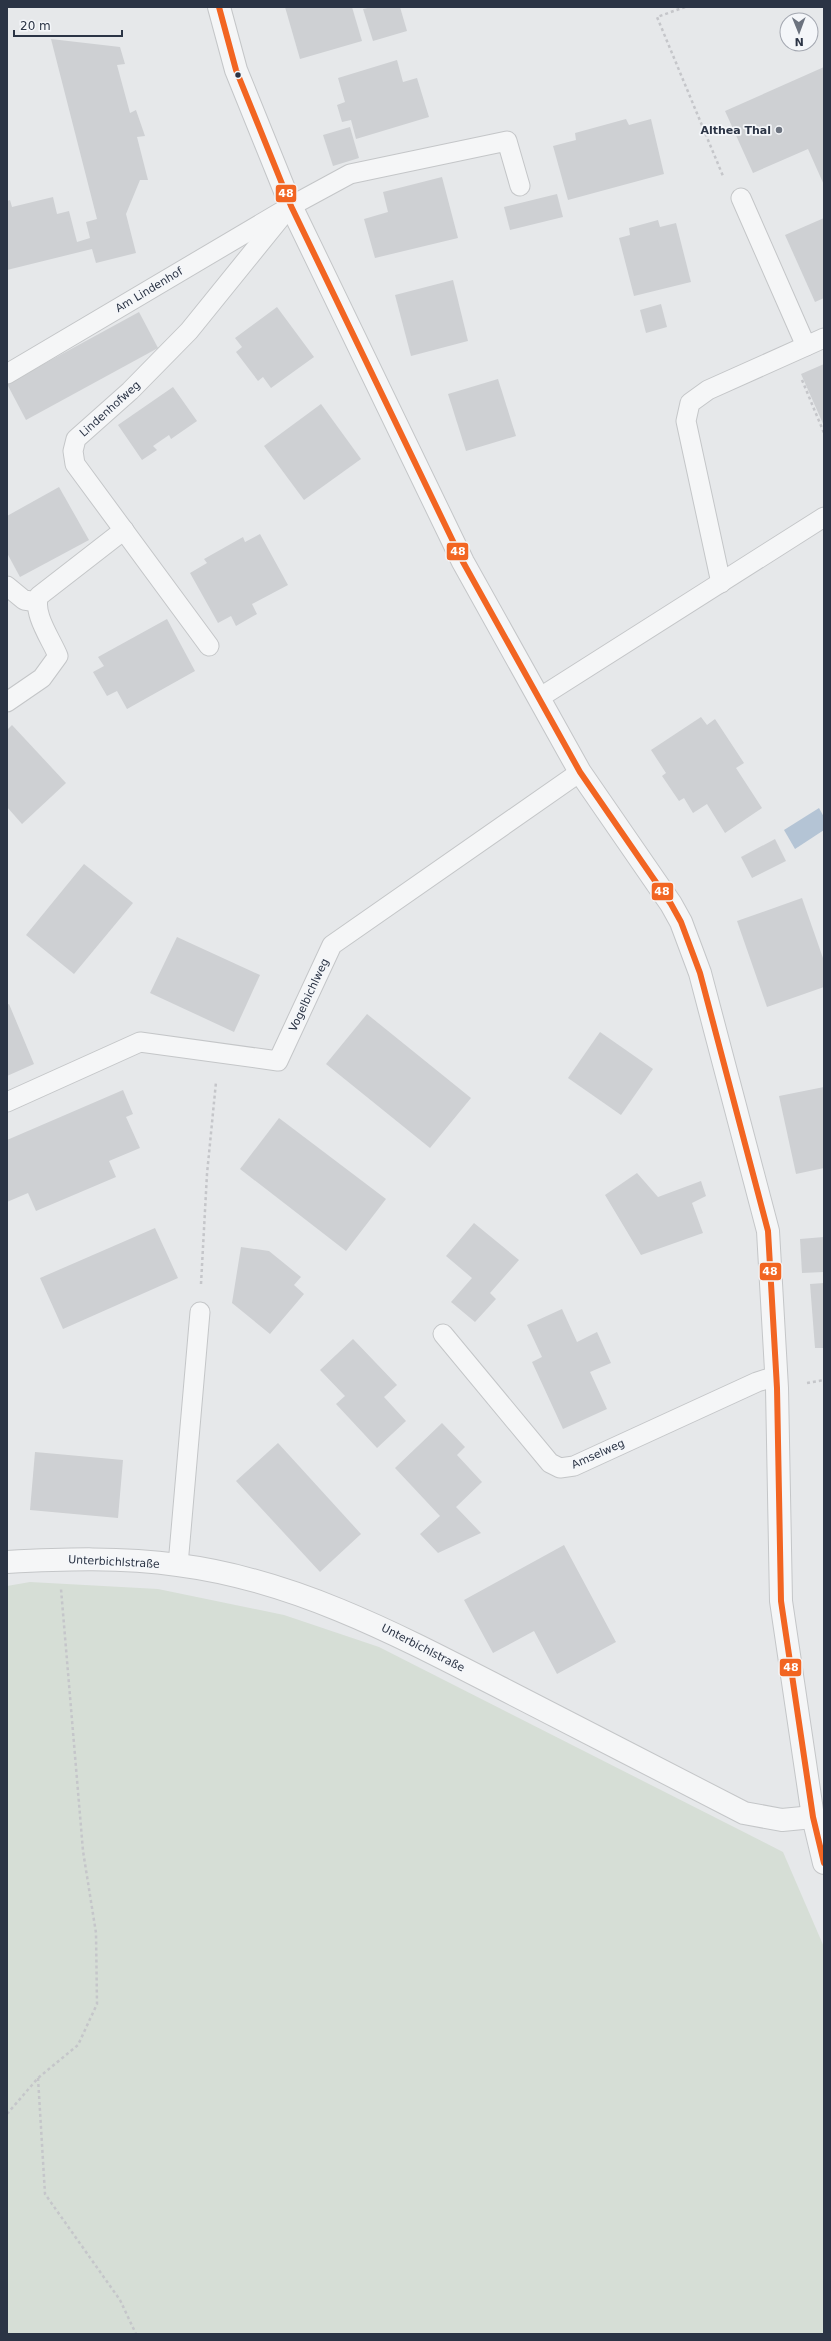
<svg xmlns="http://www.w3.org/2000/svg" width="831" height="2341" viewBox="0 0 831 2341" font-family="'DejaVu Sans',sans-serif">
<rect width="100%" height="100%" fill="#e6e8ea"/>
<polygon fill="#d6ded6" points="30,1582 158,1589 284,1615 379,1647 783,1852 824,1947 824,2334 7,2334 7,1586"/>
<polygon fill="#b4c4d5" points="819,808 824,817 824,830 795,849 784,830"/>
<g fill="#ced0d3">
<polygon points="285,7 352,7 362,41 300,59"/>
<polygon points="372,7 400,7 407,31 373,41 363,9"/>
<polygon points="51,39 120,47 125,64 117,65 130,113 136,110 145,136 137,137 148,180 140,180 126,214 136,253 96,263 92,249 7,270 7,201 10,200 12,207 53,197 57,214 69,211 77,242 90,238 86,222 97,219"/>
<polygon points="397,60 403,82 417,78 429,117 356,139 351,120 342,122 337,105 345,102 338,78"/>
<polygon points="824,67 824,185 808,149 753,173 725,111"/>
<polygon points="626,119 629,125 651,119 664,174 568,200 553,146 576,140 575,133"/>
<polygon points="350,127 359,158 333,166 323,135"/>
<polygon points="442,177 458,238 375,258 364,219 388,212 383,192"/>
<polygon points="557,194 563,217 510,230 504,207"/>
<polygon points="824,218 824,298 815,302 785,235"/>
<polygon points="658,220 660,227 676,223 691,282 634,296 619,238 630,235 629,228"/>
<polygon points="453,280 468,341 411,356 395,295"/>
<polygon points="661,304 667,327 646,333 640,310"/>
<polygon points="277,307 314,357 271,388 263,377 258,381 236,352 242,347 235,338"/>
<polygon points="139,312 158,348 26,420 7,384"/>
<polygon points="824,364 824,426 801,374"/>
<polygon points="498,379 516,436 466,451 448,394"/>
<polygon points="173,387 197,421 171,439 169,435 153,446 157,450 142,460 118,425"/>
<polygon points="321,404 361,459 304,500 264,446"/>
<polygon points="59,487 89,540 20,577 7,553 7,516"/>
<polygon points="260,534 288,585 252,604 257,614 236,626 231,616 218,623 190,573 207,563 204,559 243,537 245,542"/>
<polygon points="167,619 195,671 127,709 117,691 107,696 93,672 104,666 98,657"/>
<polygon points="701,717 707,725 715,719 744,763 736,768 762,808 725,833 707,804 693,813 684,798 679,801 662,776 666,773 651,750"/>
<polygon points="12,725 66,783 22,824 7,807 7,730"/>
<polygon points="775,839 786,861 752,878 741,857"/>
<polygon points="84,864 133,903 74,974 26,935"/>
<polygon points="802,898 824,961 824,987 767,1007 737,921"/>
<polygon points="177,937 260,975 234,1032 150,993"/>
<polygon points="9,1004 34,1064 7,1076 7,1005"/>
<polygon points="367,1014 471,1098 430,1148 326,1064"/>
<polygon points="600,1032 653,1069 621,1115 568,1078"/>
<polygon points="824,1087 824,1168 796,1174 779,1096"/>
<polygon points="123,1090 133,1114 126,1117 140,1148 109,1161 116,1177 36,1211 28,1193 7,1202 7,1140"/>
<polygon points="279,1118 386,1199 346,1251 240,1169"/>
<polygon points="637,1173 658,1197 701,1181 706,1196 692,1203 703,1233 641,1255 605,1195"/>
<polygon points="474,1223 519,1260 490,1293 496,1299 475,1322 451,1302 472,1278 446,1256"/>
<polygon points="155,1228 178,1278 63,1329 40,1278"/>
<polygon points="824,1237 824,1272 802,1273 800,1239"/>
<polygon points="241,1247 269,1251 301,1277 294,1285 304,1294 270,1334 232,1303"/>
<polygon points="824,1283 824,1348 815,1348 810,1284"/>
<polygon points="562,1309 577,1342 597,1332 611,1363 590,1372 607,1409 563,1429 532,1362 542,1357 527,1325"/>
<polygon points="353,1339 397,1385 384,1397 406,1421 377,1448 336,1404 345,1396 320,1370"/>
<polygon points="442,1423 465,1447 457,1455 482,1482 456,1507 481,1533 438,1553 420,1534 440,1516 395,1468"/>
<polygon points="278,1443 361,1534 320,1572 236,1481"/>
<polygon points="35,1452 123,1460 118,1518 30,1510"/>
<polygon points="564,1545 616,1642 557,1674 534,1631 493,1653 464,1600"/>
</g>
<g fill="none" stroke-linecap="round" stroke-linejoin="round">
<defs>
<g id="service">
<polyline points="741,198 806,346"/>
<polyline points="7,374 291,206 350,174 507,141 520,186"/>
<polyline points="721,583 686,421 690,403 708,390 824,338"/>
<polyline points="7,586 24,600 37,602"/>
<polyline points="209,646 75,464 73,451 76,439 130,391 189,331 282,216"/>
<polyline points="539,698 824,517"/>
<path d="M7,702l35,-24 16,-22c-7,-17 -26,-43 -19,-60l85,-66"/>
<polyline points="7,1102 140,1042 278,1061 332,945 580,772"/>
<polyline points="443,1334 550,1463 560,1468 574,1466 757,1382 776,1376"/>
<polyline points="178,1565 200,1312"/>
</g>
<g id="minor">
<polyline points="219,7 236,70 291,206 463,562 580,772 671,904 681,922 700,973 768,1231 777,1388 781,1601 813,1817 824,1863"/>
<path d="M7,1562c56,-3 115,-5 171,3 118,15 224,72 329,126 79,41 158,81 237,122l38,7 31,-3"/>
</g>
</defs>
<use href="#service" stroke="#c4c6c8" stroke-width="21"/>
<use href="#minor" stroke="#c4c6c8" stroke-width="24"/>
<g stroke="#c5c6ca" stroke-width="2.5" stroke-dasharray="3 3" stroke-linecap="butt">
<polyline points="685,7 657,17 723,176"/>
<polyline points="802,380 824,433"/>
<polyline points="201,1284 207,1174 216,1082"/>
<polyline points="807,1383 824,1380"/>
<polyline points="38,2078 45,2194 120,2300 136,2334"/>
<polyline points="7,2114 38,2078 78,2045 97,2004 96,1933 83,1851 61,1589"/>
</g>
<use href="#service" stroke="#f5f6f7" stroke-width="19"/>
<use href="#minor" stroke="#f5f6f7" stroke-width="22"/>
<defs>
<polyline id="bus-1" points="219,7 236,70 291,206 463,562 580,772 671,904 681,922 700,973 768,1231 777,1388 781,1601 813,1817 824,1863"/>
</defs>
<use href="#bus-1" stroke="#f4f6f9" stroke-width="9"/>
<use href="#bus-1" stroke="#f26522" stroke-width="6"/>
</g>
<circle fill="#2b3445" stroke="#f4f6f9" stroke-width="1.5" cx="238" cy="75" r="3.5"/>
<circle fill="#6c737f" stroke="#f4f6f9" stroke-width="1.5" cx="779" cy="130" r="4"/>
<g text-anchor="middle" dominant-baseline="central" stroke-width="3.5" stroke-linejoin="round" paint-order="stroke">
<g font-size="11" font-weight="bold" fill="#2b3445" stroke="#f4f6f9" text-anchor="end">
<text x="771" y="130">Althea Thal</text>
</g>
<g font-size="11" fill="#2b3445" stroke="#f4f6f9">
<text transform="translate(149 290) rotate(-31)">Am Lindenhof</text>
<text transform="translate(110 409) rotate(-42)">Lindenhofweg</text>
<text transform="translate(309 995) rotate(-65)">Vogelbichlweg</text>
<text transform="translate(598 1454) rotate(-24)">Amselweg</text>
<text transform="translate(114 1562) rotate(3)">Unterbichlstraße</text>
<text transform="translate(423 1648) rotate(27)">Unterbichlstraße</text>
</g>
</g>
<g stroke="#f4f6f9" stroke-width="1.5">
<rect x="275" y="184" width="22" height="19" rx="4" fill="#f26522"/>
<rect x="446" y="542" width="23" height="19" rx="4" fill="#f26522"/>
<rect x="651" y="882" width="23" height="19" rx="4" fill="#f26522"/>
<rect x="759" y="1262" width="23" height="19" rx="4" fill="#f26522"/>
<rect x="779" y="1658" width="23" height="19" rx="4" fill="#f26522"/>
</g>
<g font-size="11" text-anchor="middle" font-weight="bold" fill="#fff">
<text x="286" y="197">48</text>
<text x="458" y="555">48</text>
<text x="662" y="895">48</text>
<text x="770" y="1275">48</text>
<text x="791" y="1671">48</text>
</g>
<rect width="831" height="2341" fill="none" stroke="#2b3445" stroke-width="16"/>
<g transform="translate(799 32) rotate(179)"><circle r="19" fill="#f4f6f9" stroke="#a4a8b1"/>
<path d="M0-3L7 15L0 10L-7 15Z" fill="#6c737f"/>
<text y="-6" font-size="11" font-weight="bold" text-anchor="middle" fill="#2b3445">N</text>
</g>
<path d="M14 30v6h108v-6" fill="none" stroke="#2b3445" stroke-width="2"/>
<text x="20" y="30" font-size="12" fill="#2b3445" stroke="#f4f6f9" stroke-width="3" paint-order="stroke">20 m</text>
</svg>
